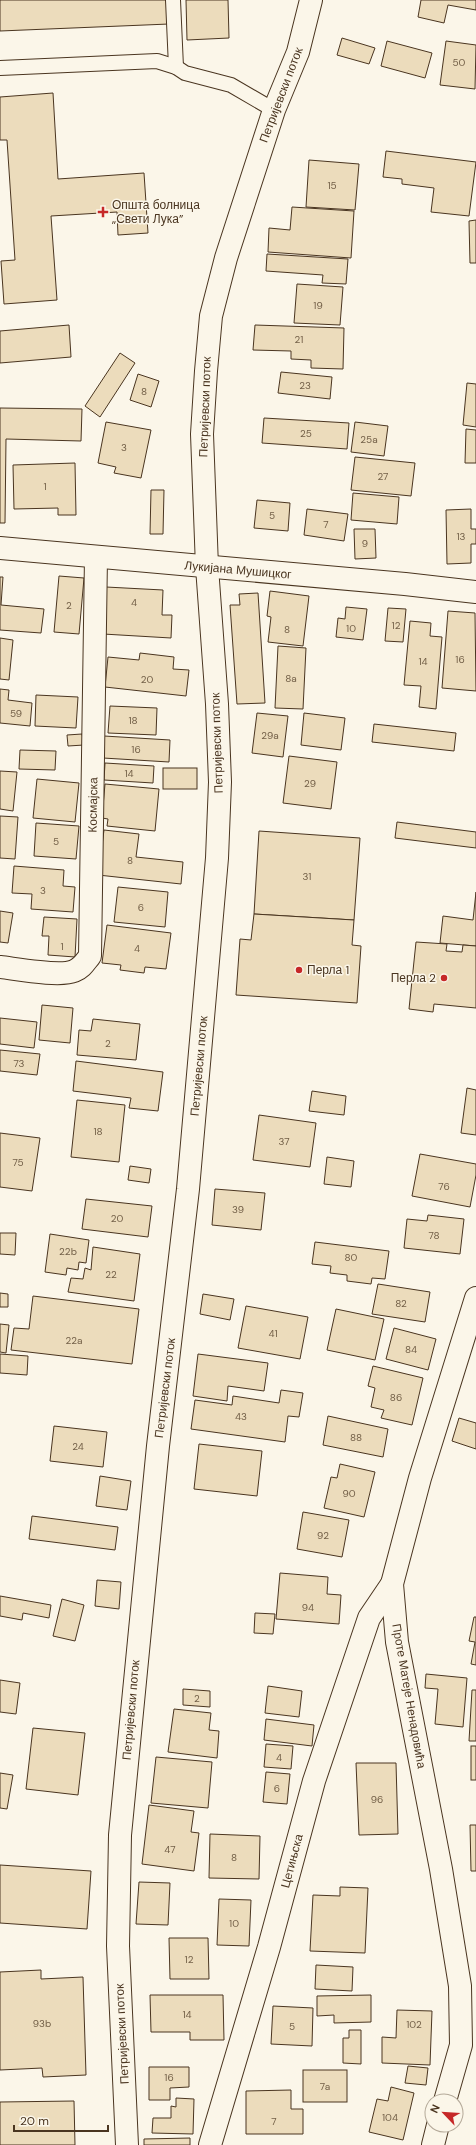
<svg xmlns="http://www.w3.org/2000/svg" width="476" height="2145" viewBox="0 0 476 2145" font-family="'DM Sans',sans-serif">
<rect width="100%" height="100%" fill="#fbf6e9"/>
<g fill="#ecdcbc" stroke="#4a3520">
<polygon points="0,0 168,0 169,24 0,31"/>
<polygon points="186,0 228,0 229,38 187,40"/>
<polygon points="421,0 476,0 476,10 448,5 444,23 418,17"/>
<polygon points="342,38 375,48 369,64 337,55"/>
<polygon points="387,41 432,53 425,78 381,66"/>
<polygon points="446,41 476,45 475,89 440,85"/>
<polygon points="53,93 58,179 144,173 148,233 118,235 117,212 51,216 57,300 4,304 1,261 15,260 7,140 0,140 0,97"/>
<polygon points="386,151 476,162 469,216 431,212 434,188 402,184 402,179 383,177"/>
<polygon points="309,160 359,164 355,210 306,207"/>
<polygon points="292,207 354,211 351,258 268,252 269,228 290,230"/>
<polygon points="476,220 476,263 470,263 469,221"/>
<polygon points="267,254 348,259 346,284 322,283 323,275 266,271"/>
<polygon points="297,284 343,287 340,325 294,323"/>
<polygon points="69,325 71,357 0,363 0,331"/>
<polygon points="255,325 344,328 343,369 311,368 311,360 291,359 291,351 253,350"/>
<polygon points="120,353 135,363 100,417 85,406"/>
<polygon points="281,372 332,377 330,399 278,393"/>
<polygon points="138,374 159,381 151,407 130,400"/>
<polygon points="467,383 476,384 476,427 463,425"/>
<polygon points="0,408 82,409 81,441 6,439 5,523 0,523"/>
<polygon points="264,418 349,423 347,449 262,443"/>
<polygon points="106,422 151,430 141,478 114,473 116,467 98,463"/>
<polygon points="355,422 388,426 384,456 351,452"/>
<polygon points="466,429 476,430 476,463 465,463"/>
<polygon points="355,457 415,463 411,496 351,490"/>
<polygon points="75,463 76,515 58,515 58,508 14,509 13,465"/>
<polygon points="151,490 164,490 163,534 150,534"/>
<polygon points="353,493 399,497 397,524 351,520"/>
<polygon points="257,500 290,503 288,531 254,528"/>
<polygon points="307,509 348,514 344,541 304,535"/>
<polygon points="471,509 471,529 476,529 476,544 471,544 471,563 447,564 446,510"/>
<polygon points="354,529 375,529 376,558 355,559"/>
<polygon points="59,576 84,578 79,634 54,632"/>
<polygon points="0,577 3,577 1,605 44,609 41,633 0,630"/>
<polygon points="106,587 163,590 162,615 172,615 171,638 103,634"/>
<polygon points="270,591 309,596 303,646 268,642 271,617 267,616"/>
<polygon points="258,593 265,703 237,704 230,605 240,605 239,594"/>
<polygon points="346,607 367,609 363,640 336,637 338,618 345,619"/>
<polygon points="388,608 406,609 403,642 385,641"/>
<polygon points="448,611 475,613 476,691 442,688"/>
<polygon points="410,621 431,623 430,636 442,637 436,709 419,707 421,686 404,685"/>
<polygon points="0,638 13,640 9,680 0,679"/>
<polygon points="278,646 306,648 303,709 275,708"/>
<polygon points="140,653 174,657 173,669 189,670 186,696 105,687 108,657 139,660"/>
<polygon points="0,689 9,690 8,700 32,703 30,726 0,723"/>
<polygon points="36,695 78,697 76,728 35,726"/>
<polygon points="110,706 157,708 156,735 108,733"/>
<polygon points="257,713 288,716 283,757 252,753"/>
<polygon points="304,713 345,718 341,750 301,745"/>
<polygon points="374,724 456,733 454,751 372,742"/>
<polygon points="82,734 84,745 68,746 67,735"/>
<polygon points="104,736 170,740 169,762 103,758"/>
<polygon points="20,750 56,751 55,770 19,769"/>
<polygon points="289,756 337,762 331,809 283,803"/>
<polygon points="105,763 154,766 153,783 104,780"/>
<rect x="163" y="768" width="34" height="21"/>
<polygon points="0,771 17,772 13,811 0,809"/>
<polygon points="37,779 79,783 75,822 33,818"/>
<polygon points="105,784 159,789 155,831 107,826 108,819 102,818"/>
<polygon points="0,816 18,817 15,859 0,858"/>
<polygon points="397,822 476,832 476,848 395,838"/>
<polygon points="36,823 79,826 76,859 34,856"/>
<polygon points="104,830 139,834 136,857 183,862 181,884 98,875"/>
<polygon points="259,831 360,838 354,920 254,914"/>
<polygon points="14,866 64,870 63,886 75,887 73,912 31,909 32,894 12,893"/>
<polygon points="118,887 168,892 165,927 114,922"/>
<polygon points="476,892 476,946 440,943 443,916 473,920"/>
<polygon points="0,911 13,913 8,943 0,942"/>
<polygon points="254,914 354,920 352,945 361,946 357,1003 236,995 240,939 251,940"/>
<polygon points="44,917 77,919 75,957 48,955 49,936 42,936"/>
<polygon points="107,925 171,933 166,969 145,967 144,973 120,970 121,965 102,963"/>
<polygon points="416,942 447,944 446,951 462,952 463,945 476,946 476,1008 434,1004 433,1012 409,1009"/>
<polygon points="42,1005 73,1008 70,1043 39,1040"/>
<polygon points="0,1018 37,1022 34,1048 0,1044"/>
<polygon points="93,1019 140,1024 136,1060 77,1055 79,1030 91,1031"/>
<polygon points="0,1050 40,1054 37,1075 0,1071"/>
<polygon points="76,1061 163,1072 158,1111 129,1108 131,1098 73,1091"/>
<polygon points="467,1088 476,1090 476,1135 461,1133"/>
<polygon points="312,1091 346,1096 344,1115 309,1111"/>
<polygon points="77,1100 125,1105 119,1162 71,1157"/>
<polygon points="259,1115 316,1123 310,1167 253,1160"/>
<polygon points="0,1133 40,1138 32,1191 0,1187"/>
<polygon points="420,1154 476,1164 476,1175 470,1207 412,1196"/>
<polygon points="327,1157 354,1161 351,1187 324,1184"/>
<polygon points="130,1166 151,1169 149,1183 128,1180"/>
<polygon points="215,1189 265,1193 261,1230 212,1225"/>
<polygon points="86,1199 152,1206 148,1237 82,1229"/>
<polygon points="428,1215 464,1219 460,1254 404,1248 407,1219 427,1221"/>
<polygon points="0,1233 16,1233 15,1255 0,1254"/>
<polygon points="50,1234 89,1240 86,1263 79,1262 78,1270 67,1268 66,1275 45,1272"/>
<polygon points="315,1242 389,1251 385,1279 372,1278 371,1284 347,1281 347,1275 330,1273 331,1266 312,1264"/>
<polygon points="93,1247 140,1254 134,1301 68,1292 71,1278 83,1279 85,1268 91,1270"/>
<polygon points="378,1284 430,1292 425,1322 372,1314"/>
<polygon points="0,1293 8,1294 8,1307 0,1307"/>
<polygon points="203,1294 234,1299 230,1320 200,1314"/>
<polygon points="33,1296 139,1309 132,1364 11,1350 14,1328 29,1329"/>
<polygon points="246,1306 308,1317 300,1359 238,1348"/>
<polygon points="336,1309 384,1319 375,1360 327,1350"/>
<polygon points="0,1324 9,1325 6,1353 0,1352"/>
<polygon points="394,1328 436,1339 428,1370 386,1359"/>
<polygon points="0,1354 28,1356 27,1375 0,1373"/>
<polygon points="198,1354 268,1363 264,1391 228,1386 227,1401 193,1396"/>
<polygon points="373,1366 423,1378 412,1425 381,1418 384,1410 371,1407 375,1388 368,1386"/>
<polygon points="281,1390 303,1393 299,1417 288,1416 285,1442 191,1429 195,1400 232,1405 233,1396 279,1403"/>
<polygon points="328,1416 388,1429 383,1457 323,1445"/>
<polygon points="459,1418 476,1423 476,1449 452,1441"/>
<polygon points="54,1426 107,1432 103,1467 50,1461"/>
<polygon points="199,1444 262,1451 257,1496 194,1489"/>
<polygon points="340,1464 375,1472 364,1517 324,1508 331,1477 337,1478"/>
<polygon points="100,1476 131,1481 127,1510 96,1506"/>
<polygon points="303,1512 349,1520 342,1557 297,1549"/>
<polygon points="32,1516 118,1527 115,1550 29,1539"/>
<polygon points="280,1573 328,1577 327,1594 341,1595 339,1624 276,1619"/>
<polygon points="97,1580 121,1582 119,1609 95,1606"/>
<polygon points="0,1596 51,1605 49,1618 23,1613 22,1620 0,1616"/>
<polygon points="62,1599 84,1605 75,1641 53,1636"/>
<polygon points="255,1613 275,1614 273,1634 254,1633"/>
<polygon points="474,1617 476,1617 476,1665 471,1664 475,1642 469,1641"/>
<polygon points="426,1674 467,1678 463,1727 435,1724 438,1689 425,1688"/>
<polygon points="0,1680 20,1683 16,1714 0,1712"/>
<polygon points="268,1686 302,1691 299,1717 265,1713"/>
<polygon points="183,1689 210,1691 210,1707 183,1705"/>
<polygon points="472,1690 476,1690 476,1741 469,1741"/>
<polygon points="174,1709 211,1713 209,1730 219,1731 217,1758 168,1752"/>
<polygon points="266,1719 314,1725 312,1746 264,1740"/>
<polygon points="33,1728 85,1733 78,1795 26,1789"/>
<polygon points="266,1744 293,1746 291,1769 264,1767"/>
<rect x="471" y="1746" width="5" height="34"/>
<polygon points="156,1757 212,1762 208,1808 151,1803"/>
<polygon points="356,1763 396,1763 398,1834 359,1835"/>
<polygon points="266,1772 290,1774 287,1804 263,1802"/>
<polygon points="0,1773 13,1775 7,1809 0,1808"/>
<polygon points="149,1805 194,1811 191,1832 199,1833 194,1871 142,1864"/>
<polygon points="470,1825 476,1825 476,1871 471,1871"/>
<polygon points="210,1834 260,1836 259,1879 209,1878"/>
<polygon points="0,1865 91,1871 87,1929 0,1923"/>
<polygon points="139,1882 170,1883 168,1925 136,1924"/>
<polygon points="340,1887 368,1888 365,1953 310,1951 313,1895 340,1896"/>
<polygon points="219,1899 251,1900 249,1946 217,1945"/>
<polygon points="169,1938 208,1938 209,1979 170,1979"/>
<polygon points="316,1965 353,1967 352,1991 315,1989"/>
<polygon points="41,1970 41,1979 83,1977 86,2075 43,2077 42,2068 0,2070 0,1972"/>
<polygon points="150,1995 223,1995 224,2040 190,2040 190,2032 151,2032"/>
<polygon points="371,1995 371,2022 334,2023 334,2015 317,2016 317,1996"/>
<polygon points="273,2006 313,2008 312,2046 271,2044"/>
<polygon points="397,2010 432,2011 430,2065 382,2063 382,2037 396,2038"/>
<polygon points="349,2030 361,2030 361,2064 343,2063 343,2038 349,2038"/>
<polygon points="408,2066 428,2068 426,2085 405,2083"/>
<polygon points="149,2067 189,2067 189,2087 170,2088 170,2100 149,2100"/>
<rect x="303" y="2070" width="44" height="32"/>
<polygon points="391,2087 414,2093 403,2140 369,2132 377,2099 388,2101"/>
<polygon points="291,2090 291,2109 303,2109 303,2134 246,2134 246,2091"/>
<polygon points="176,2098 194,2099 193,2134 152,2133 153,2118 171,2118 171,2106 176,2107"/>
<polygon points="74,2101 75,2145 0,2145 0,2102"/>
<polygon points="190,2138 190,2145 144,2145 144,2139"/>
</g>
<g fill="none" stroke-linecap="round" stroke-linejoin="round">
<defs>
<g id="lane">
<polyline points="173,0 176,67"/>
<polyline points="0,68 157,61 176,67 185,73 231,85 274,110"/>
</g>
<g id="street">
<polyline points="0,548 405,584 476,592"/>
<path d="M0,967c17,2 60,10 74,4 8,-3 11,-9 16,-15l6,-399"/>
<polyline points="445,2101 461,2045 460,1986 441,1869 397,1642 392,1584 420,1478 476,1298"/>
<polyline points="127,2145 118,1946 120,1835 158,1446 188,1189 217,858 220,782 217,704 207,567 202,434 206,371 211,316 226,258 274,110 298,52 311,0"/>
<polyline points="210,2145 269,1947 314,1781 369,1618 392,1584"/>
<polyline points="433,2145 438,2125"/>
</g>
</defs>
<use href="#lane" stroke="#4a3520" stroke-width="16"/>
<use href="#street" stroke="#4a3520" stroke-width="24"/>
<use href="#lane" stroke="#fbf6e9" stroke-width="14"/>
<use href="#street" stroke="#fbf6e9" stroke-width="22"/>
</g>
<g fill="#c62828" stroke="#fbf6e9" stroke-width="1.5">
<path d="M101 206h4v4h4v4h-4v4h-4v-4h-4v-4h4z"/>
<circle cx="299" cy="970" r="4"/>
<circle cx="444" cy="978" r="4"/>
</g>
<g text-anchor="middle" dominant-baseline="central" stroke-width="3" stroke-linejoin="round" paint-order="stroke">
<g font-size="10" fill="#725f47">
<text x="459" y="62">50</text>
<text x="332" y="185">15</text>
<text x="318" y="305">19</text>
<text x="299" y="339">21</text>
<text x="305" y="385">23</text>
<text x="144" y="391">8</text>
<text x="306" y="433">25</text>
<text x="369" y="439">25a</text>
<text x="124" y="447">3</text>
<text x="383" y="476">27</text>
<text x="45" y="486">1</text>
<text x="272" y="515">5</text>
<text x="326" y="524">7</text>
<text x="461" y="536">13</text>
<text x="365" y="543">9</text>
<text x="134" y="602">4</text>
<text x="69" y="605">2</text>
<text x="396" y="625">12</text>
<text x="351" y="628">10</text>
<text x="287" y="629">8</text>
<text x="460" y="659">16</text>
<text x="423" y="661">14</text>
<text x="291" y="678">8a</text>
<text x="147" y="679">20</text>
<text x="16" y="713">59</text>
<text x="133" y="720">18</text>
<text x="270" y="735">29a</text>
<text x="136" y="749">16</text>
<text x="129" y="773">14</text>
<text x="310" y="783">29</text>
<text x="56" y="841">5</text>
<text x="130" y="860">8</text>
<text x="307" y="876">31</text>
<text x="43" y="890">3</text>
<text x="141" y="907">6</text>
<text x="62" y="946">1</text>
<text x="137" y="948">4</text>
<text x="108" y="1043">2</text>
<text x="19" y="1063">73</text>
<text x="98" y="1131">18</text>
<text x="284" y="1141">37</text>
<text x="18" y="1162">75</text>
<text x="444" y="1186">76</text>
<text x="238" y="1209">39</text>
<text x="117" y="1218">20</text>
<text x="434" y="1235">78</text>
<text x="68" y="1251">22b</text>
<text x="351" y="1257">80</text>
<text x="111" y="1274">22</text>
<text x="401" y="1303">82</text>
<text x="273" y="1333">41</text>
<text x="74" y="1340">22a</text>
<text x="411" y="1349">84</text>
<text x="396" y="1397">86</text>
<text x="241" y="1416">43</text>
<text x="356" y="1437">88</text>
<text x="78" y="1446">24</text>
<text x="349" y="1493">90</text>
<text x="323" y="1535">92</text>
<text x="308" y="1607">94</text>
<text x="197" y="1698">2</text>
<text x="279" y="1757">4</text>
<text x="277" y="1788">6</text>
<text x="377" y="1799">96</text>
<text x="170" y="1849">47</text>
<text x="234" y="1857">8</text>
<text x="234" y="1923">10</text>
<text x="189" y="1959">12</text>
<text x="187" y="2014">14</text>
<text x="42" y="2023">93b</text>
<text x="414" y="2024">102</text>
<text x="292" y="2026">5</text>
<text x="169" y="2077">16</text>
<text x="325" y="2086">7a</text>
<text x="390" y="2117">104</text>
<text x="274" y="2121">7</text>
</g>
<g font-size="12" fill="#4a3520" stroke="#fbf6e9">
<text transform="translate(281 95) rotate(-69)">Петријевски поток</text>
<text transform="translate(205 407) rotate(-88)">Петријевски поток</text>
<text transform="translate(238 570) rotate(5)">Лукијана Мушицког</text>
<text transform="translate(217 743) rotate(-92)">Петријевски поток</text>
<text transform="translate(93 805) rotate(-89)">Космајска</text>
<text transform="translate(199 1066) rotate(-85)">Петријевски поток</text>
<text transform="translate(165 1388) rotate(-83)">Петријевски поток</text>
<text transform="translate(409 1696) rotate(80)">Проте Матеје Ненадовића</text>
<text transform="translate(131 1710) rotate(-85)">Петријевски поток</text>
<text transform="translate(292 1861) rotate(-75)">Цетињска</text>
<text transform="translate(122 2034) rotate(-93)">Петријевски поток</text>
</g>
<g font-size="12" fill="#4a3520" stroke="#fbf6e9" text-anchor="start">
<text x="112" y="205">Општа болница<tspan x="112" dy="14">„Свети Лука”</tspan></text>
<text x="307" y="970">Перла 1</text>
<text x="436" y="978" text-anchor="end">Перла 2</text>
</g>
</g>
<g transform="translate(444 2113) rotate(295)"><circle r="19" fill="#fbf6e9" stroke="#b4a999"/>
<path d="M0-3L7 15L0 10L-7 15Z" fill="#c62828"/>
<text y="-6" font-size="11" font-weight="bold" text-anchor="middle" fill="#4a3520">N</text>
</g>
<path d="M14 2125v6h94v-6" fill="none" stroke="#4a3520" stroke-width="2"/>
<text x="20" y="2125" font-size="12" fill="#4a3520" stroke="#fbf6e9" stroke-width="3" paint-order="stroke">20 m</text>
</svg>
